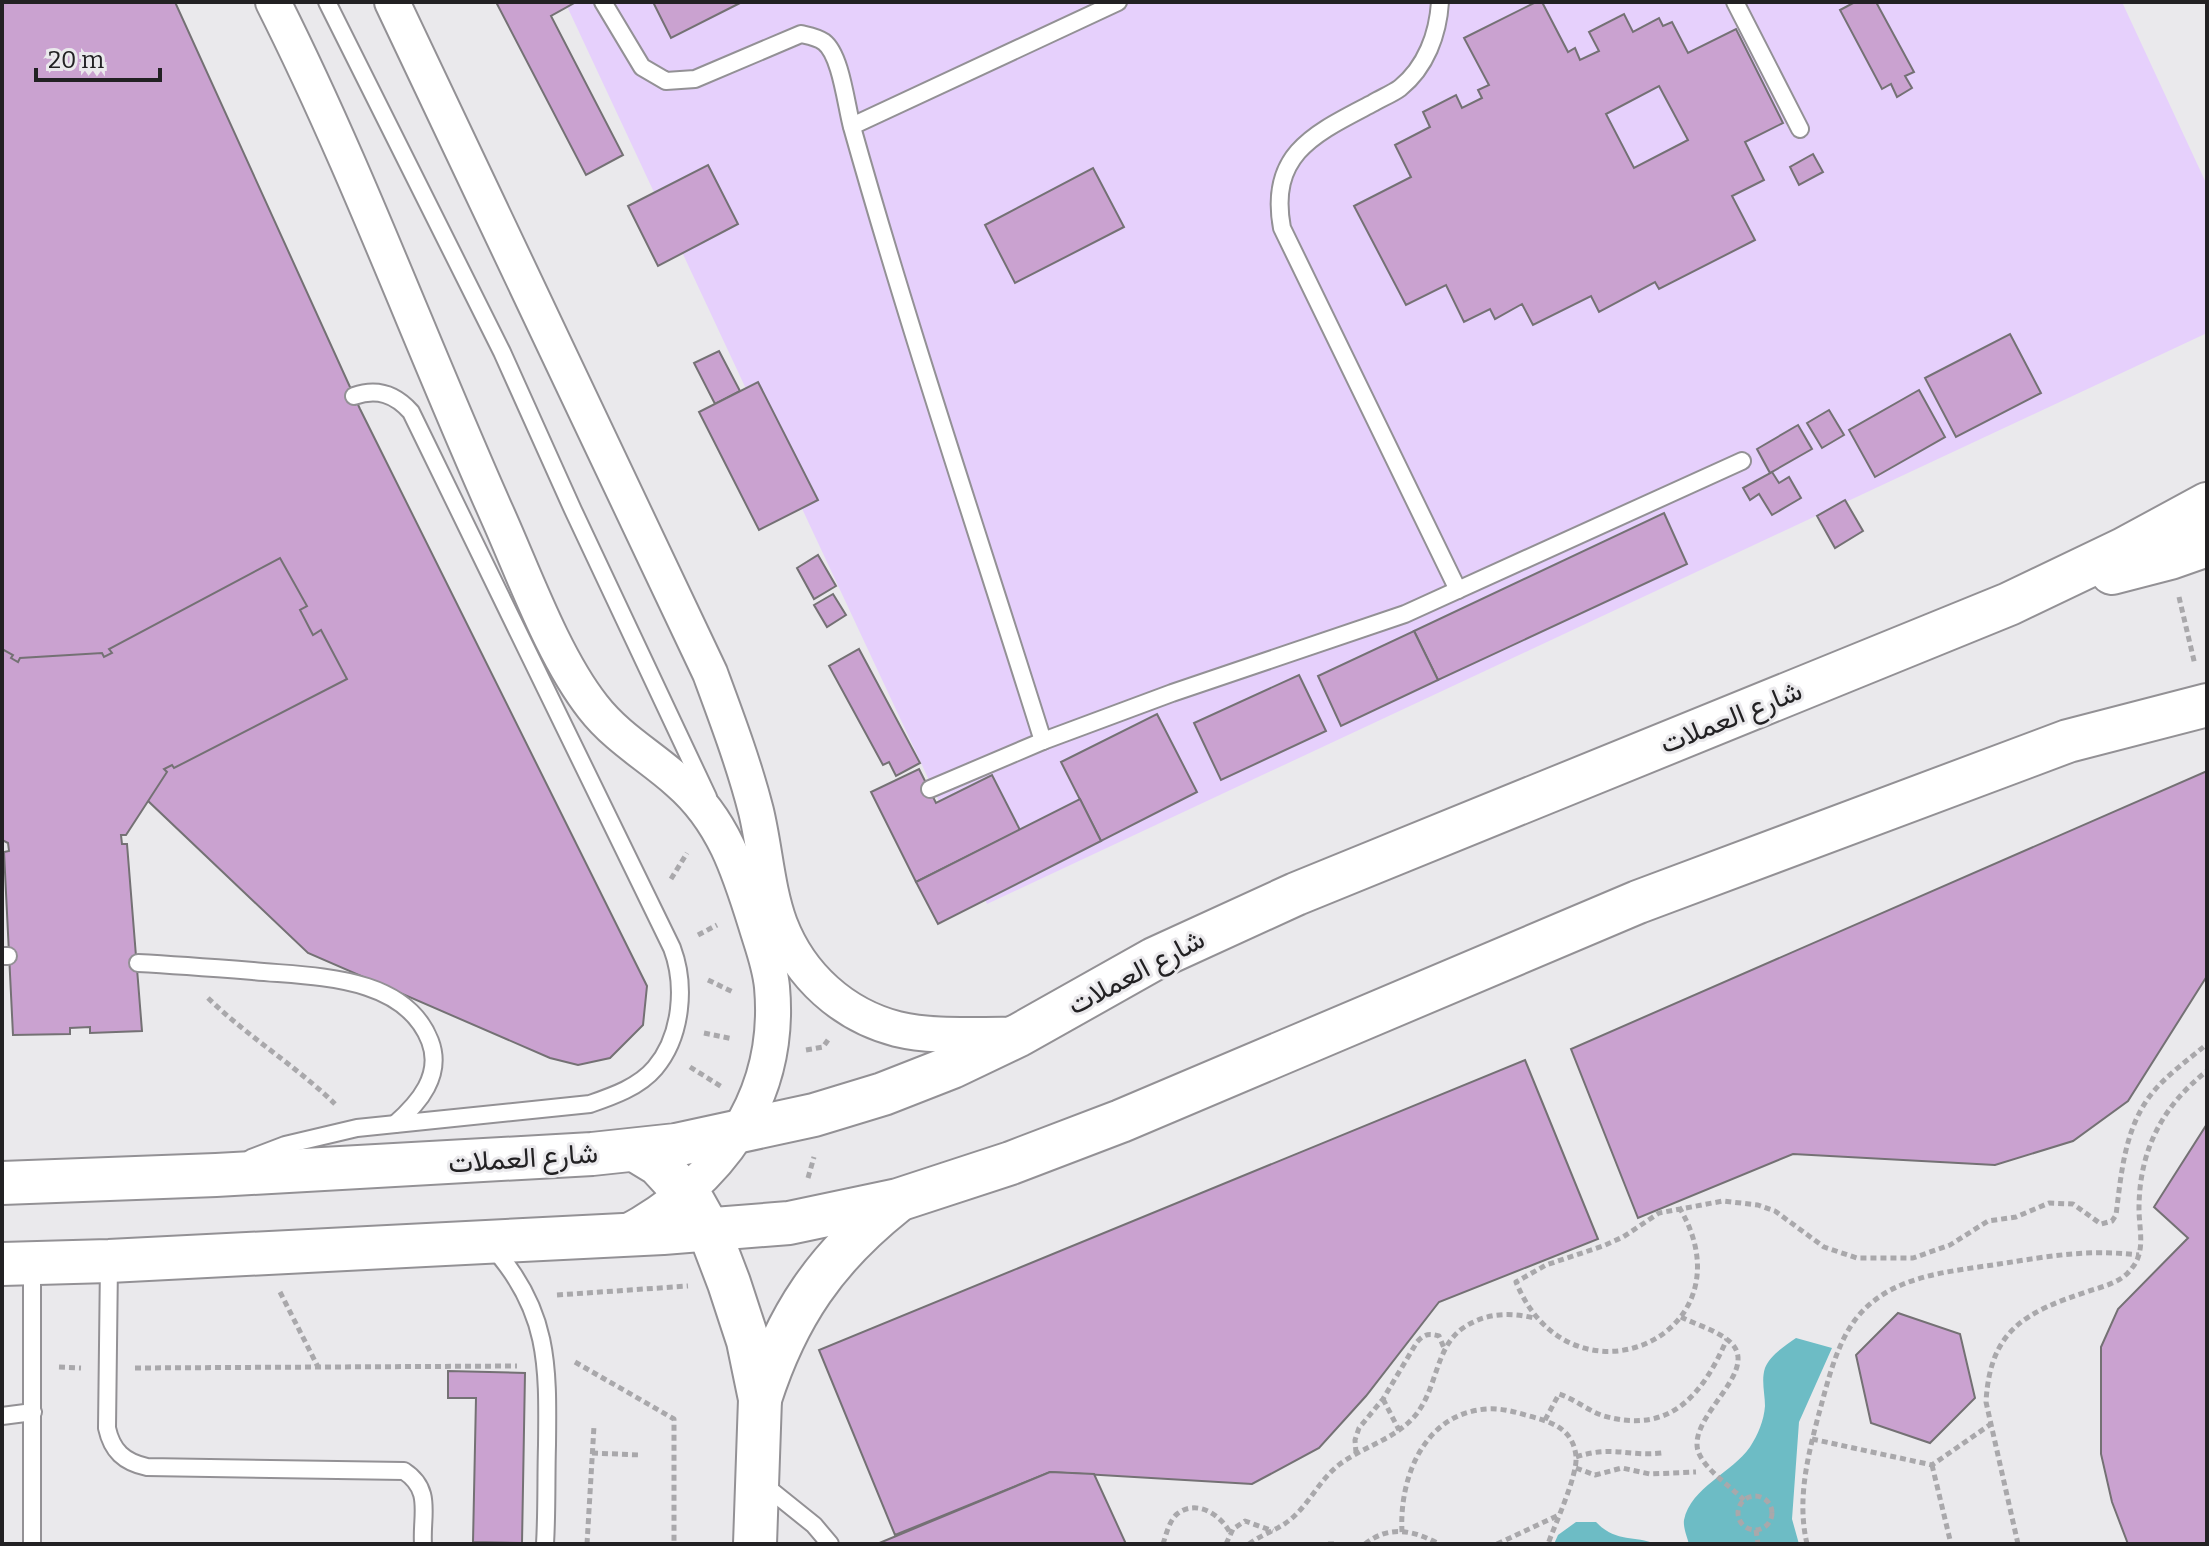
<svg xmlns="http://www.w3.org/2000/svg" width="2209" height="1546" viewBox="0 0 2209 1546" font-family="Bitter,Vazirmatn,serif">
<rect width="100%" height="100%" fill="#eae9ec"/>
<polygon fill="#e6d0fc" points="565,2 2122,2 2207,185 2207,333 987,904"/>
<g fill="#6dbcc5">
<path d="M1796,1338l36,10 -33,74 -7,97 7,25h-110c-2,-7 -6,-17 -5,-24 7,-33 48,-47 66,-73 8,-12 14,-27 15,-41 0,-12 -4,-26 0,-38 5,-13 20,-22 31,-30z"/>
<path d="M1576,1522h20c20,21 38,13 60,22h-102l4,-9z"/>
</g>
<g fill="#caa2d0" stroke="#747174" stroke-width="2" fill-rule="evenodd">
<polygon points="2,2 175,2 360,409 647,986 643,1025 610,1058 578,1065 550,1058 308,953 146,799 83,694 2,695"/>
<polygon points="496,2 576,2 551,16 623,155 586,175"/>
<polygon points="653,2 742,2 671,38"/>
<path d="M1536,2h6l26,50 7,-4 5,12 19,-9 -10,-19 35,-18 9,18 26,-14 4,8 9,-4 16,31 48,-24 47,94 -38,19 19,38 -32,16 23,44 -96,49 -4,-7 -56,30 -8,-16 -58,29 -11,-21 -27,15 -5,-10 -26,13 -18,-37 -40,20 -52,-99 57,-29 -16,-32 35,-18 -7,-15 33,-17 6,13 20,-10 -4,-8 11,-5 -25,-47zM1659,86l29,54 -54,28 -28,-54z"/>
<polygon points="1855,2 1876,2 1914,72 1905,76 1912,88 1897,97 1891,84 1882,89 1840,10"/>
<polygon points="1813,154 1823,172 1799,185 1790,167"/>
<polygon points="708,165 738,224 658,266 628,206"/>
<polygon points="1093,168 1124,227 1015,283 985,225"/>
<polygon points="2010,334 2041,393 1956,437 1925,378"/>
<polygon points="719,351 740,391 715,404 694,363"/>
<polygon points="758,382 818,500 759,530 699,412"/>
<polygon points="1919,390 1945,437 1875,477 1849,430"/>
<polygon points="1829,410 1844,435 1822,448 1807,423"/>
<polygon points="1798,425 1812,449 1770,473 1757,449"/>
<polygon points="1772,472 1779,483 1789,477 1801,498 1772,515 1759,494 1750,500 1743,488"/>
<polygon points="1845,500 1863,531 1835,548 1817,516"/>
<polygon points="1664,513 1687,564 1438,680 1414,631"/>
<polygon points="818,555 836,586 814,599 797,568"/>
<polygon points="280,558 307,606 300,610 313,635 321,630 347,679 174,768 172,765 164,769 167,772 126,835 121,835 122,844 127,844 142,1031 90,1033 90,1027 70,1028 70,1034 13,1035 4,852 9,851 8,843 2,840 2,649 13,655 11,658 18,662 20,658 102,653 104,657 112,653 109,649"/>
<polygon points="833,594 846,615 827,627 814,605"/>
<polygon points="1414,631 1438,680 1341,726 1318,676"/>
<polygon points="859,649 920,763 896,776 889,762 883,765 829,666"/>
<polygon points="1299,675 1326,731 1221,780 1194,723"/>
<polygon points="1157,714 1197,792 1101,841 1061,762"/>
<polygon points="919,769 936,803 992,775 1020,830 916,882 871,792"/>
<polygon points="2207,771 2207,976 2128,1101 2073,1141 1995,1165 1793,1154 1638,1218 1571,1049"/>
<polygon points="1080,799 1101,841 938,924 916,882"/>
<polygon points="1525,1060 1598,1239 1439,1302 1366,1396 1319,1448 1252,1484 1050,1472 895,1535 819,1350"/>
<polygon points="2207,1124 2207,1544 2128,1544 2112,1502 2101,1454 2101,1347 2118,1309 2188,1238 2154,1207"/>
<polygon points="1898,1313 1960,1334 1975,1398 1930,1443 1871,1423 1856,1355"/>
<polygon points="448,1371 525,1373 522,1543 473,1542 476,1398 448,1398"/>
<polygon points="1050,1472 1094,1474 1126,1544 877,1544"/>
</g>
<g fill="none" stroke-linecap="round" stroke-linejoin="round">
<defs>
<g id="service">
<polyline points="327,2 502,352 573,510 708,797"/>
<path d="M603,2l39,65 24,14 29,-2 106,-45c9,2 16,3 23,8 17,13 22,63 28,85 58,206 127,410 191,614"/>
<path d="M1440,2c-2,32 -14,65 -40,86 -8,6 -19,10 -27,15 -57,30 -105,50 -91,125l176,362"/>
<polyline points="1735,2 1800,129"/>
<polyline points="852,126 1118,2"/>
<polyline points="930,789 1043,741 1172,693 1405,614 1742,461"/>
<polyline points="2,956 8,956"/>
<path d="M138,963c38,2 77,5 115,8 59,6 151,3 177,70 13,34 -11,62 -35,83"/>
<path d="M251,1158l34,-13 72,-17 233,-24c23,-8 49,-17 65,-36 27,-32 31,-83 17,-120l-261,-536c-16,-18 -34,-24 -57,-16"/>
<path d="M493,1248c56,63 55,117 54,197 -1,33 0,66 -2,99"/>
<path d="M109,1263l-2,165c5,23 17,34 40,39l257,4c29,19 17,44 19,73"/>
<polyline points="2,1416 33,1412"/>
<polyline points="763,1484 814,1525 830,1544"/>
<polyline points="32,1544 32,1266"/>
</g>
<g id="minor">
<path d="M273,2c84,167 148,342 224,512 27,60 56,142 96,193 24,31 57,49 86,75 44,38 60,88 77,143 6,20 14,40 16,62 10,112 -53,196 -149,247"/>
<path d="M392,2l318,671c17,46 34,91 46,138 9,37 11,78 24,113 20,52 63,91 117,105 37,9 83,5 121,6"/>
</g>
<g id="tertiary">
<polyline points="2112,573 2170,558 2207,545"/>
<polyline points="635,1150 658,1164 694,1203 708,1228 729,1283 748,1341 760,1399 755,1544"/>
<polyline points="2,1183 216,1175 592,1154 676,1145 814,1115 883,1094 952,1067 1019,1035 1154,959 1296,894 2009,604 2124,549 2207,504"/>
<polyline points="2,1264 109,1261 663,1233 789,1223 898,1200 1011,1163 1121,1121 1638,902 2068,741 2207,705"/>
<path d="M760,1399c27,-84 66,-141 135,-196"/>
</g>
</defs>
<use href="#service" stroke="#939195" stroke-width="20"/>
<use href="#minor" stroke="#939195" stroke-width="38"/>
<use href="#tertiary" stroke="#939195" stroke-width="46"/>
<g stroke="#a9a8ab" stroke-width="5" stroke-dasharray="6 4" stroke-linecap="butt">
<polyline points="2179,597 2195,665"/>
<polyline points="671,879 687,853"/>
<polyline points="698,935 717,925"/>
<polyline points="708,980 735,993"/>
<path d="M208,998c40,39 87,67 127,106"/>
<polyline points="704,1033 733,1039"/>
<polyline points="806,1050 823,1047 828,1040"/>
<polyline points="690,1067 722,1087"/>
<polyline points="808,1178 814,1157"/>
<path d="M1679,1207c77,128 -108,210 -163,75l30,-17 57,-19 20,-9 36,-24 64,-12 35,4 17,6 49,36 33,11h56l37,-13 38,-24 28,-4 33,-14 24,1 28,20 11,-3 4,-6c5,-39 8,-81 31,-115 15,-22 40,-39 60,-56"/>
<polyline points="280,1292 318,1367"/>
<polyline points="557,1295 688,1286"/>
<path d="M1681,1317c14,7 31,12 44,21 44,29 -38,76 -27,113 6,18 32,35 46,49"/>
<polyline points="575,1362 674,1419 674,1544"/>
<polyline points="59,1367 81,1368"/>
<polyline points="135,1368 517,1366"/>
<polyline points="1383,1399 1399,1430"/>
<path d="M1545,1420l14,-26c16,5 29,17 45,22 67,19 99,-22 123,-77"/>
<polyline points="1812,1439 1932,1465 1991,1424"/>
<polyline points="592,1453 641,1455"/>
<path d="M1356,1453l-1,-13 4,-12 24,-29 34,-57c7,-8 12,-9 22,-6l5,12"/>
<path d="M1576,1457c37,-12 52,0 86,-4"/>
<polyline points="1932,1465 1951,1544"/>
<polyline points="1576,1468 1595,1475 1622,1468 1650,1474 1696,1472"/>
<circle cx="1755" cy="1513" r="17"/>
<polyline points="1756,1530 1758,1544"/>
<path d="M1402,1532c-3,-54 22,-119 85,-123 15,-1 28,3 42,7 23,6 44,13 47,40 2,19 -21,68 -28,88"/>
<polyline points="587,1544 594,1426"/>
<path d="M1163,1544c3,-9 6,-23 14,-30 20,-16 46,2 54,21"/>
<polyline points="1226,1544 1233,1529 1245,1521 1273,1531"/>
<path d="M1249,1544c13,-10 29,-14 42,-25 19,-16 29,-40 49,-55 23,-17 54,-25 73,-46 25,-27 21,-70 50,-90 22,-15 46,-16 71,-10"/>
<polyline points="1328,1544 1337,1544"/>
<path d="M1365,1544c24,-19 48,-14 74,0"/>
<polyline points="1497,1544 1557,1516"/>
<path d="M1807,1544c-10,-43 0,-85 11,-127 9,-32 17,-70 37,-97 34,-45 93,-48 144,-56 52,-8 87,-15 140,-9"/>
<path d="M2018,1544l-32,-142c4,-73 40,-90 103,-111 16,-5 33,-9 43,-23 14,-17 7,-39 7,-59 0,-58 23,-103 68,-138"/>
</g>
<use href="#service" stroke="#fff" stroke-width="16"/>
<use href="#minor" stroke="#fff" stroke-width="34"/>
<use href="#tertiary" stroke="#fff" stroke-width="42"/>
</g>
<g text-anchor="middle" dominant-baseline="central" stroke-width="6" stroke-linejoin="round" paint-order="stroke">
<g font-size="28" fill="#222123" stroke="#eae9ec">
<text transform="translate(1731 717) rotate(-22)">شارع العملات</text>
<text transform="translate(1136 972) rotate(-28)">شارع العملات</text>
<text transform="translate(523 1158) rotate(-4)">شارع العملات</text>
</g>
</g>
<rect width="2209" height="1546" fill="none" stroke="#222123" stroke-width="8"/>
<path d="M36 68v12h124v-12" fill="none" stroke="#222123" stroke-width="4"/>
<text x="48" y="68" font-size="24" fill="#222123" stroke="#eae9ec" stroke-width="6" paint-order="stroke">20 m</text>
</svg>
